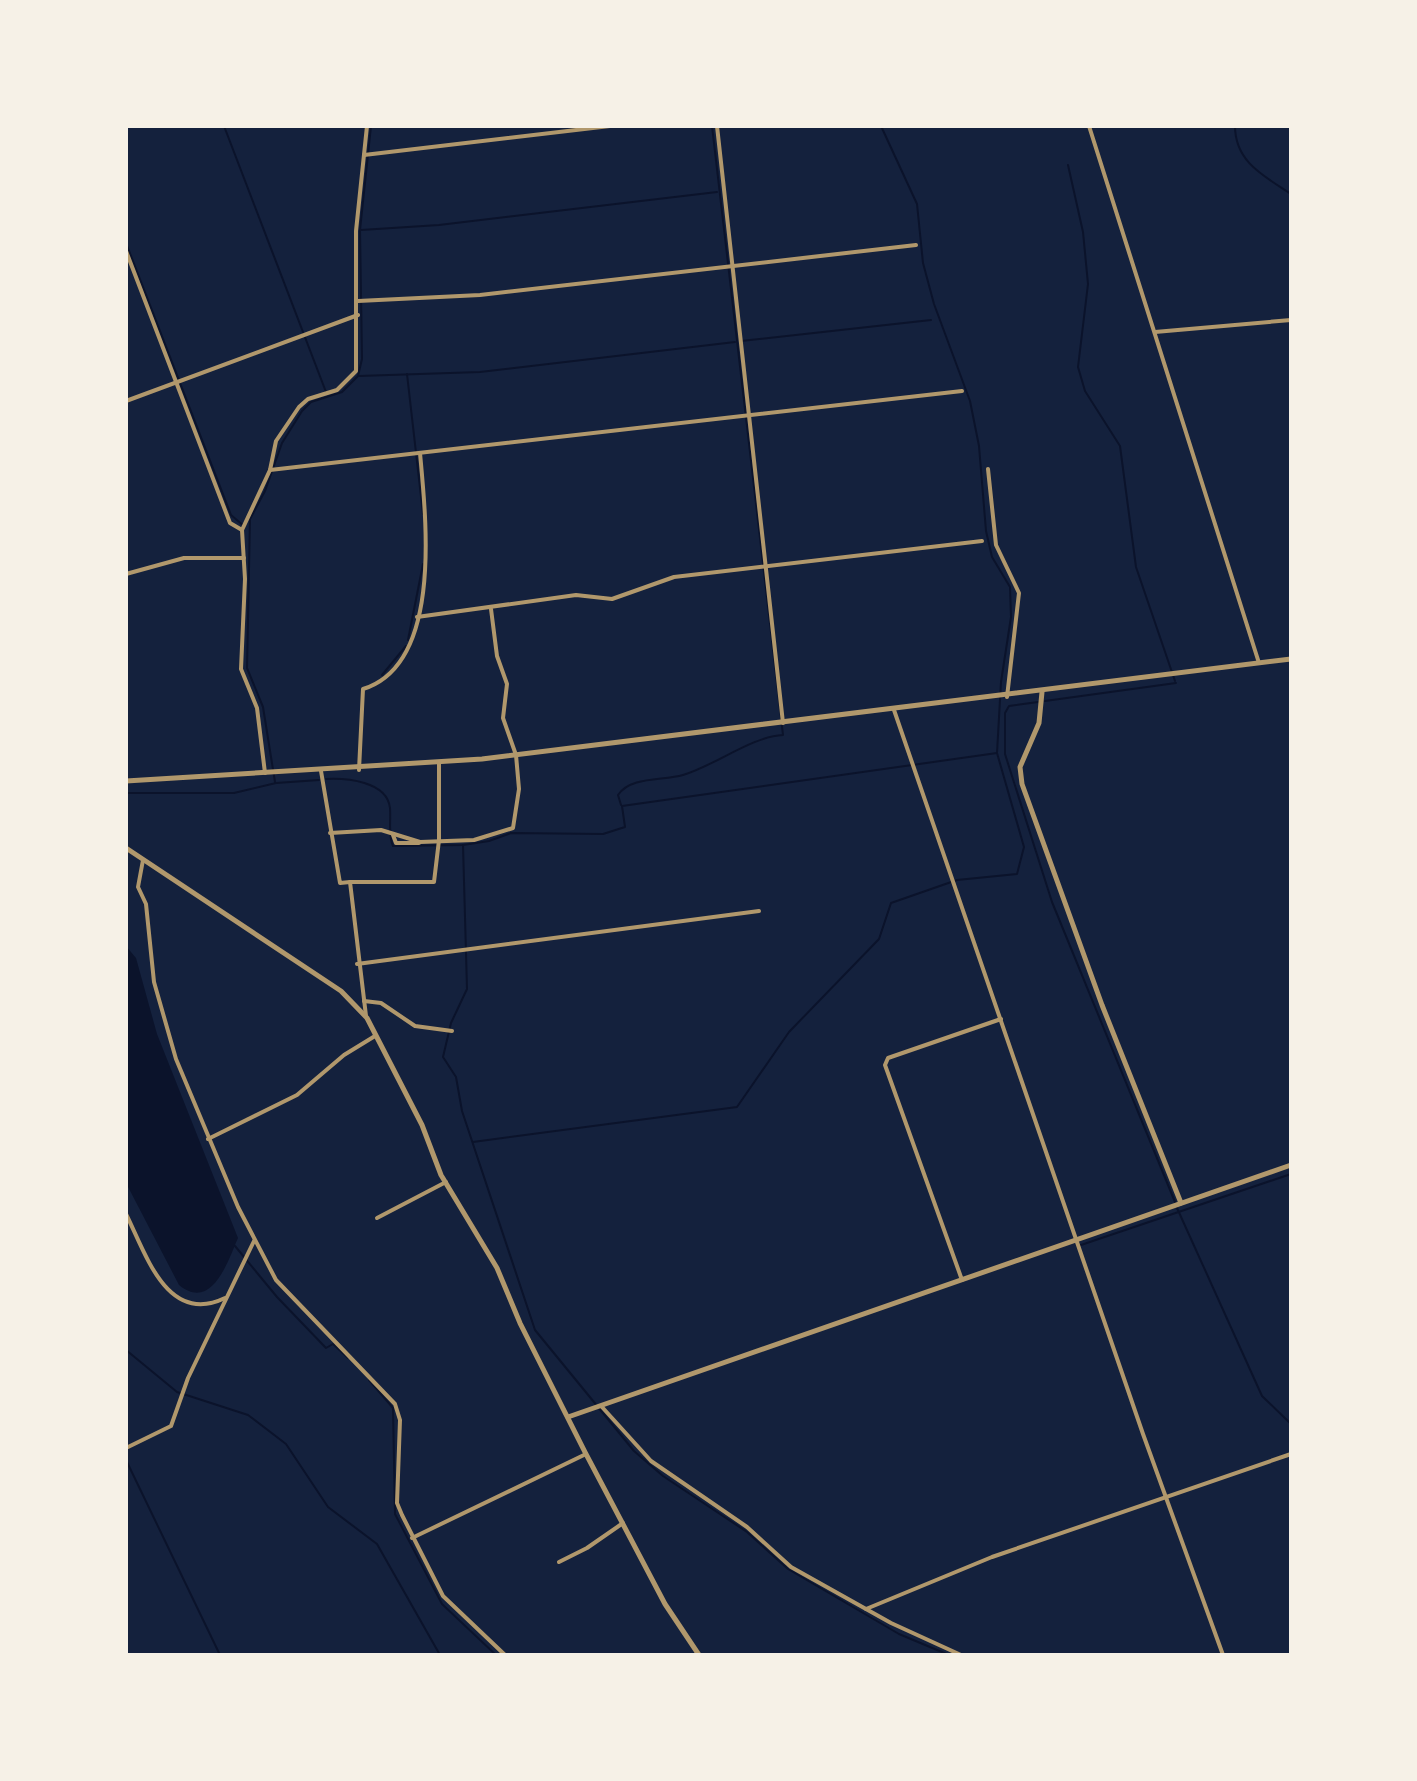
<svg xmlns="http://www.w3.org/2000/svg" width="1417" height="1781" viewBox="0 0 1417 1781" font-family="'PT Sans',sans-serif">
<rect width="100%" height="100%" fill="#14213d"/>
<path fill="#0b132b" d="M126,946l10,12 21,76 81,204c-10,23 -26,74 -59,47l-53,-102z"/>
<g fill="none" stroke-linecap="round" stroke-linejoin="round">
<g stroke="#0b132b" stroke-width="2">
<polyline points="224,126 326,392"/>
<path d="M1235,126c0,36 29,50 56,68"/>
<polyline points="1068,165 1083,232 1088,284 1078,367 1085,391 1120,446 1136,567 1175,681"/>
<polyline points="361,230 439,225 717,192"/>
<polyline points="126,243 231,515 244,526"/>
<polyline points="741,341 931,320"/>
<polyline points="407,374 423,514"/>
<polyline points="359,376 480,372 735,342"/>
<polyline points="408,640 423,564"/>
<polyline points="382,675 406,646"/>
<polyline points="1045,701 1176,683"/>
<polyline points="1038,702 1009,706 1005,713 1005,754 1052,902 1175,1202"/>
<path d="M326,779c20,-1 61,2 64,29 1,13 -2,27 3,38l70,-1 26,-4 22,-8 92,1 22,-7 -3,-21 375,-53"/>
<polyline points="275,782 263,707 247,668 250,519 265,491 282,443 302,411 311,402 342,392 358,376 362,359 360,230 371,126"/>
<polyline points="126,793 234,793 276,783 319,780"/>
<path d="M621,805l-3,-10c13,-19 45,-14 65,-20 31,-9 70,-39 100,-40l-71,-609"/>
<polyline points="463,845 467,989 451,1023 443,1057 456,1077 462,1111 535,1330 634,1451 663,1476 747,1532 788,1569 899,1634 949,1655"/>
<polyline points="473,1142 737,1107 789,1032 879,939 891,903 957,880 1017,874 1024,847 997,753 1001,682 1011,617 1010,587 992,557 986,531 979,446 970,401 934,304 923,263 917,204 881,126"/>
<polyline points="1177,1208 1262,1396 1291,1424"/>
<polyline points="1081,1245 1291,1174"/>
<polyline points="235,1246 277,1297 326,1348 333,1344 348,1358"/>
<polyline points="126,1350 177,1392 248,1415 286,1444 328,1507 377,1544 440,1655"/>
<polyline points="369,1380 393,1408 395,1514 442,1604 496,1655"/>
<polyline points="126,1460 220,1655"/>
</g>
<g stroke="#b1986c" stroke-width="4">
<polyline points="717,126 783,723"/>
<polyline points="1089,126 1259,663"/>
<polyline points="364,155 610,126"/>
<polyline points="126,251 230,523 242,530"/>
<polyline points="358,301 480,295 916,245"/>
<polyline points="1155,332 1291,320"/>
<polyline points="126,401 358,315"/>
<polyline points="988,469 996,545 1019,593 1007,697"/>
<polyline points="270,470 962,391"/>
<polyline points="126,574 184,558 244,558"/>
<polyline points="417,617 576,595 612,599 674,577 982,541"/>
<polyline points="894,710 1143,1434 1223,1655"/>
<path d="M359,770l4,-81c80,-25 63,-170 57,-236"/>
<polyline points="321,771 340,883 350,882 366,1016"/>
<polyline points="265,773 257,708 241,669 245,579 242,530 270,470 276,441 299,407 308,399 337,390 356,371 356,231 367,126"/>
<polyline points="330,833 381,830 420,842 474,840 513,828 519,789 516,755 503,718 507,684 497,656 491,609"/>
<polyline points="393,835 396,843 419,843"/>
<polyline points="143,860 138,887 146,904 154,982 176,1059 238,1207 276,1280 395,1404 400,1420 397,1503 402,1515 443,1596 505,1655"/>
<polyline points="350,882 434,882 439,840 439,763"/>
<polyline points="357,964 759,911"/>
<polyline points="364,1001 381,1003 415,1026 452,1031"/>
<polyline points="208,1139 297,1095 344,1055 375,1036"/>
<path d="M126,1214c20,40 41,112 99,84"/>
<polyline points="377,1218 446,1182"/>
<polyline points="962,1280 885,1065 888,1058 1001,1019"/>
<polyline points="602,1407 651,1461 747,1527 791,1567 891,1623 961,1655"/>
<polyline points="126,1448 171,1426 188,1378 254,1241"/>
<polyline points="412,1538 586,1454"/>
<polyline points="559,1562 587,1548 623,1523"/>
<polyline points="866,1609 992,1557 1291,1454"/>
</g>
<g stroke="#b1986c" stroke-width="5">
<polyline points="1042,692 1039,723 1020,767 1022,784 1102,1005 1181,1203"/>
<polyline points="126,781 482,759 1291,659"/>
<polyline points="126,848 341,991 367,1018 422,1125 441,1175 497,1268 520,1323 585,1452 665,1604 699,1655"/>
<polyline points="568,1417 1291,1165"/>
</g>
</g>
<rect width="1417" height="1781" fill="none" stroke="#f6f1e7" stroke-width="256"/>
</svg>
